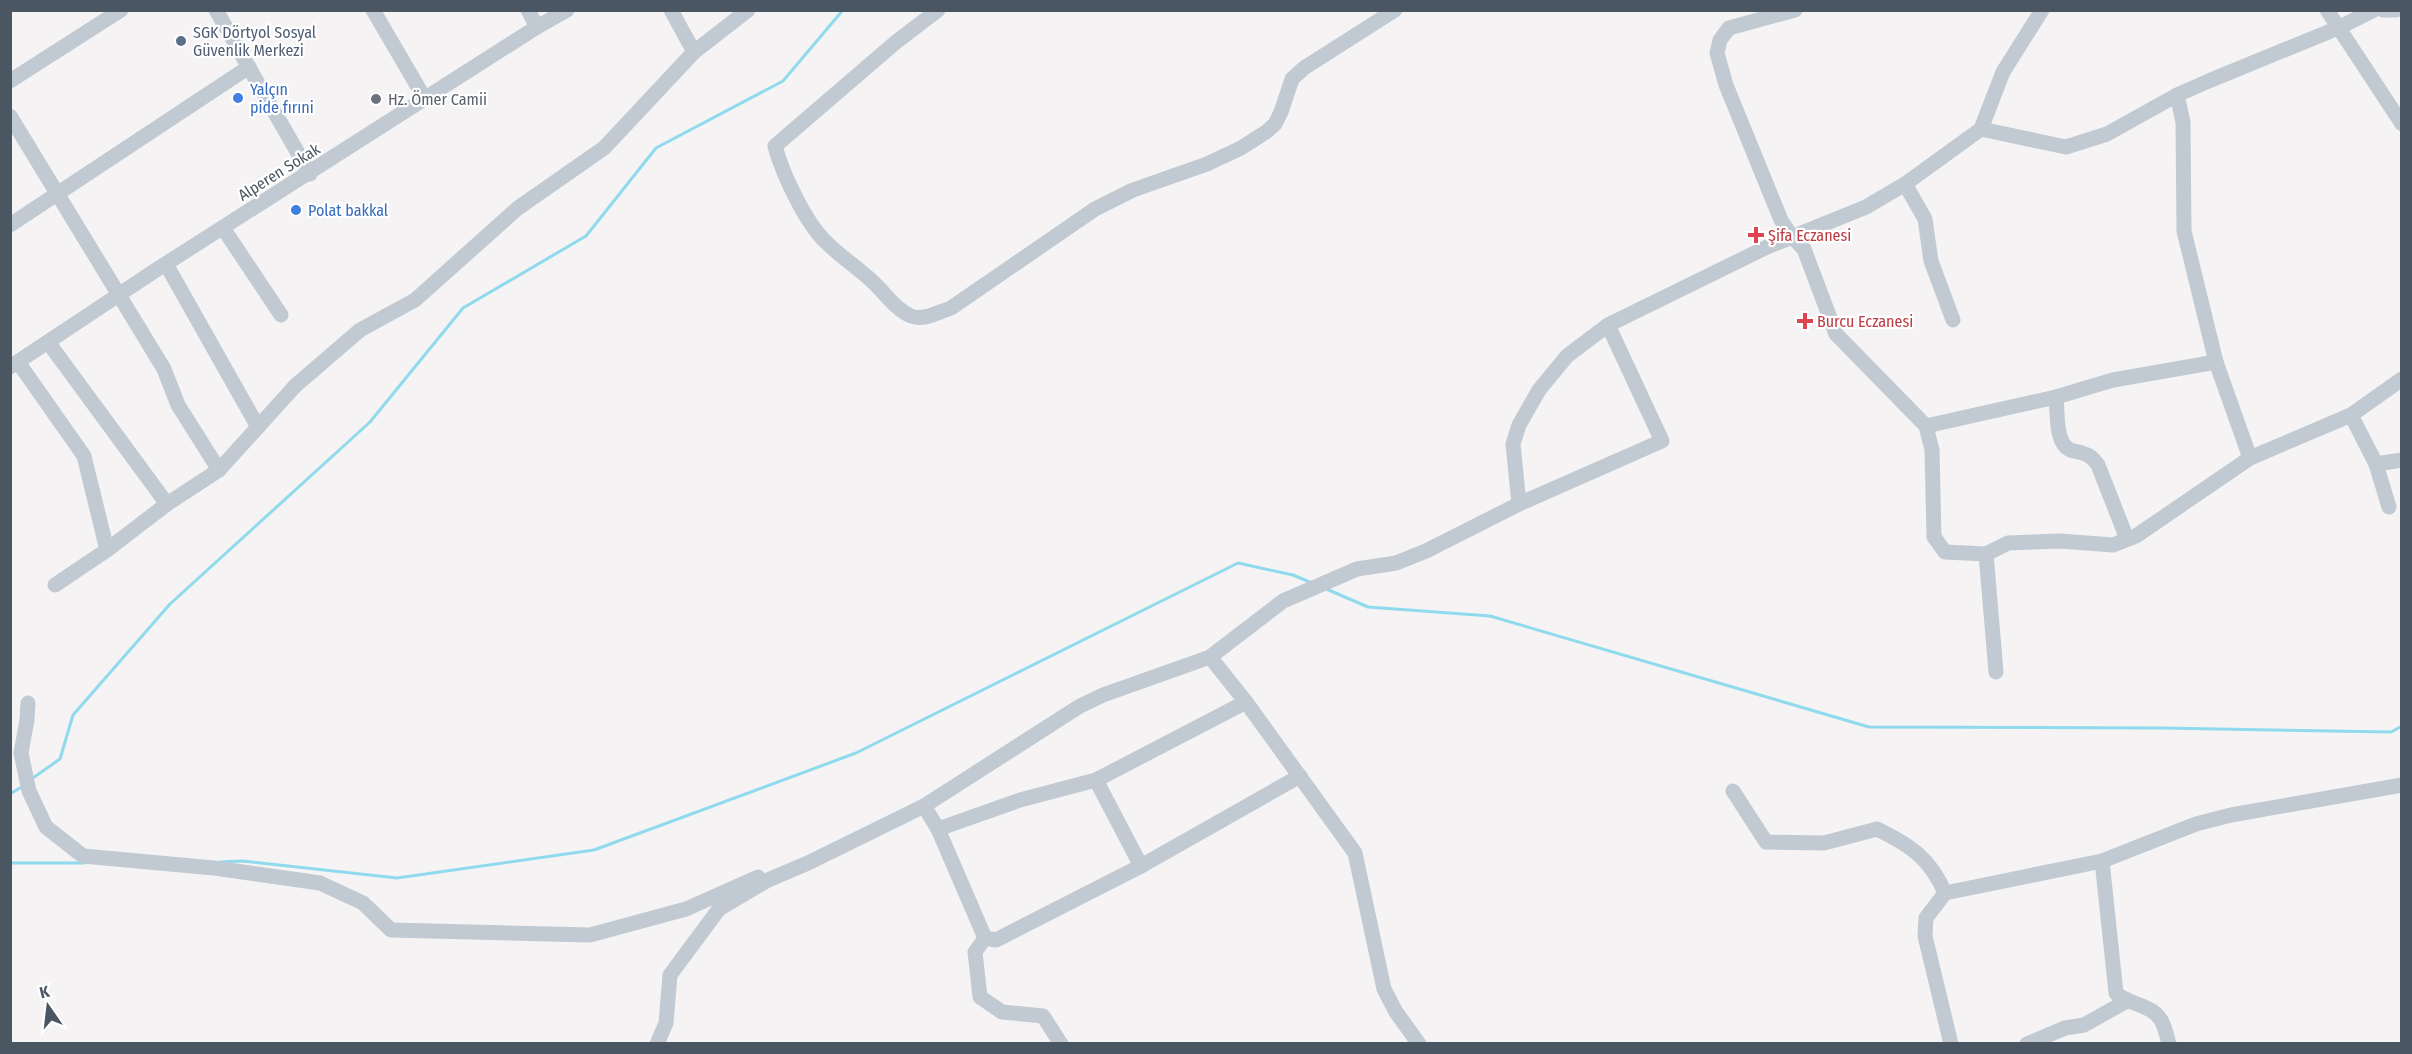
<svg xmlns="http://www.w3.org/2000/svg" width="2412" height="1054" viewBox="0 0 2412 1054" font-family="'Fira Sans Condensed',sans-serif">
<rect width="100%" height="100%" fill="#f5f3f3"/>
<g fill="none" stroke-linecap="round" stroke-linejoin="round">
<g stroke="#90daee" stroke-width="3">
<polyline points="1324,588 1368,607 1490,616 1869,727 2162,728 2391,732 2402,726"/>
<polyline points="30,780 60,759 73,715 170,604 370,422 463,308 586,236 656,148 783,81 843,10"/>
<polyline points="10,794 23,786"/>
<polyline points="220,862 243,861 397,878 594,850 856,753 1238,563 1293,575 1312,583"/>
<polyline points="10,863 84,863"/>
</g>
<g stroke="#c1cad2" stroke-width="15">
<polyline points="216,10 310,174"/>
<polyline points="373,10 425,99"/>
<polyline points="528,10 537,27"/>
<polyline points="671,10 694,52"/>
<path d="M938,10l-42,32 -121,104c7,27 31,78 52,97 14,14 31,25 46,39 12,11 22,27 38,34 12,5 28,-4 40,-8l144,-99 38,-19 74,-26 34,-16 25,-16 9,-8 6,-12 11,-33 12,-11 91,-58"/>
<polyline points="1795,10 1729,28 1720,40 1717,53 1726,85 1781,220 1792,237 1804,249 1836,334 1926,426 1932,450 1934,537 1945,552 1986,554 2008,543 2060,541 2113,545 2136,536 2250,458 2351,415 2402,379"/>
<polyline points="2327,10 2402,124"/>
<polyline points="2383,10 2396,10"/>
<polyline points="10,81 121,10"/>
<polyline points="2177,95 2183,122 2184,231 2216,362 2250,458"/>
<polyline points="10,116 164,369 178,405 219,470"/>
<polyline points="1981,129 2066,147 2107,134 2177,95 2211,80 2338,28 2374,10"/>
<polyline points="1905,184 1925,219 1931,261 1953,320"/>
<polyline points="10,225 249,67"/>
<polyline points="223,228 281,315"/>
<polyline points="166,264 258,427"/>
<polyline points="48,342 167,504"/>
<polyline points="18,362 84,456 107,550"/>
<polyline points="10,367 156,270 537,27 567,10"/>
<path d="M2056,397c2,16 -2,50 18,54 12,3 16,3 24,14l29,74"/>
<polyline points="2351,415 2376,464 2389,507"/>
<polyline points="1926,426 2056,397 2113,380 2216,362"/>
<polyline points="2376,464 2402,460"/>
<polyline points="1519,504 1513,444 1519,425 1539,390 1567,356 1608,325 1767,247 1866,207 1905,184 1981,129 2003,72 2042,10"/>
<polyline points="1986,554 1996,672"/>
<polyline points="55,585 107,550 167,504 219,470 295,386 360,330 415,300 518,208 604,148 694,52 748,10"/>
<polyline points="1210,657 1246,702 1355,853 1384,989 1396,1012 1419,1044"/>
<polyline points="28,703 27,720 21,753 29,791 46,827 83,856 214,868 320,883 363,903 391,930 590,935 686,909 758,877"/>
<polyline points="1096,780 1141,866"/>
<path d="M1733,791l33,51 58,1 53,-14c33,16 53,29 68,64"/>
<polyline points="924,806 938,829 985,938 996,940 1141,866 1300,776"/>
<polyline points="938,829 1020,800 1096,780 1246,702"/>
<path d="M2102,861l14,132c13,12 35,11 45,27 4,7 6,16 8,24"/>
<polyline points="985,938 975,952 980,997 1002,1012 1043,1016 1061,1044"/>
<polyline points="657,1044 666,1023 670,975 719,909 768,880 808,863 924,806 1080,706 1103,695 1210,657 1283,601 1357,569 1396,563 1426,551 1519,504 1662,441 1608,325"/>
<polyline points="1951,1044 1925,936 1926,918 1945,893 2102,861 2196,824 2231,815 2402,785"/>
<polyline points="2027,1044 2065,1028 2084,1025 2125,1002"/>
</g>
</g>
<circle fill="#5c6f8a" stroke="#fff" stroke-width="2" cx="181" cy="41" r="6"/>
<g fill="#3f7fe0" stroke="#fff" stroke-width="2">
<circle cx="238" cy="98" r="6"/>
<circle cx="296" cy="210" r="6"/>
</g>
<circle fill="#6b7280" stroke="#fff" stroke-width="2" cx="376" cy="99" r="6"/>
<g fill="#e0444e" stroke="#fff" stroke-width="2">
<path d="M1753 226h6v6h6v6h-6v6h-6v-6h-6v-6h6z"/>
<path d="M1802 312h6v6h6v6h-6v6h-6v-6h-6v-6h6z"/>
</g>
<g text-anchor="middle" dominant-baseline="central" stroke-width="4.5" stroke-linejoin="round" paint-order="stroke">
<g font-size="16" fill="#4e5e75" stroke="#fff" text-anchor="start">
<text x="193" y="32">SGK Dörtyol Sosyal<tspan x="193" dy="18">Güvenlik Merkezi</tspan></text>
</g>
<g font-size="16" fill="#366cbe" stroke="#fff" text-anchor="start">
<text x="250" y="89">Yalçın<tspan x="250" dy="18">pide fırıni</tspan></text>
<text x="308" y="210">Polat bakkal</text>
</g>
<g font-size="16" fill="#5b616d" stroke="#fff" text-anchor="start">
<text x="388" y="99">Hz. Ömer Camii</text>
</g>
<g font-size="16" fill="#4a5661" stroke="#fff">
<text transform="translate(279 172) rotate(-32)">Alperen Sokak</text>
</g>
<g font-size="16" fill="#be3a42" stroke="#fff" text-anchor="start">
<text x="1768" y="235">Şifa Eczanesi</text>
<text x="1817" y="321">Burcu Eczanesi</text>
</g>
</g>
<rect width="2412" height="1054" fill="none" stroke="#4a5661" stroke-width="24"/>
<g transform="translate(48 1006) rotate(346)" stroke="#ffffff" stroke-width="4.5" paint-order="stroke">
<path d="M0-4.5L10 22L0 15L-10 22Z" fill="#4a5661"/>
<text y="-9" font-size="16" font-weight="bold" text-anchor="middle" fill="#4a5661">K</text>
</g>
</svg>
